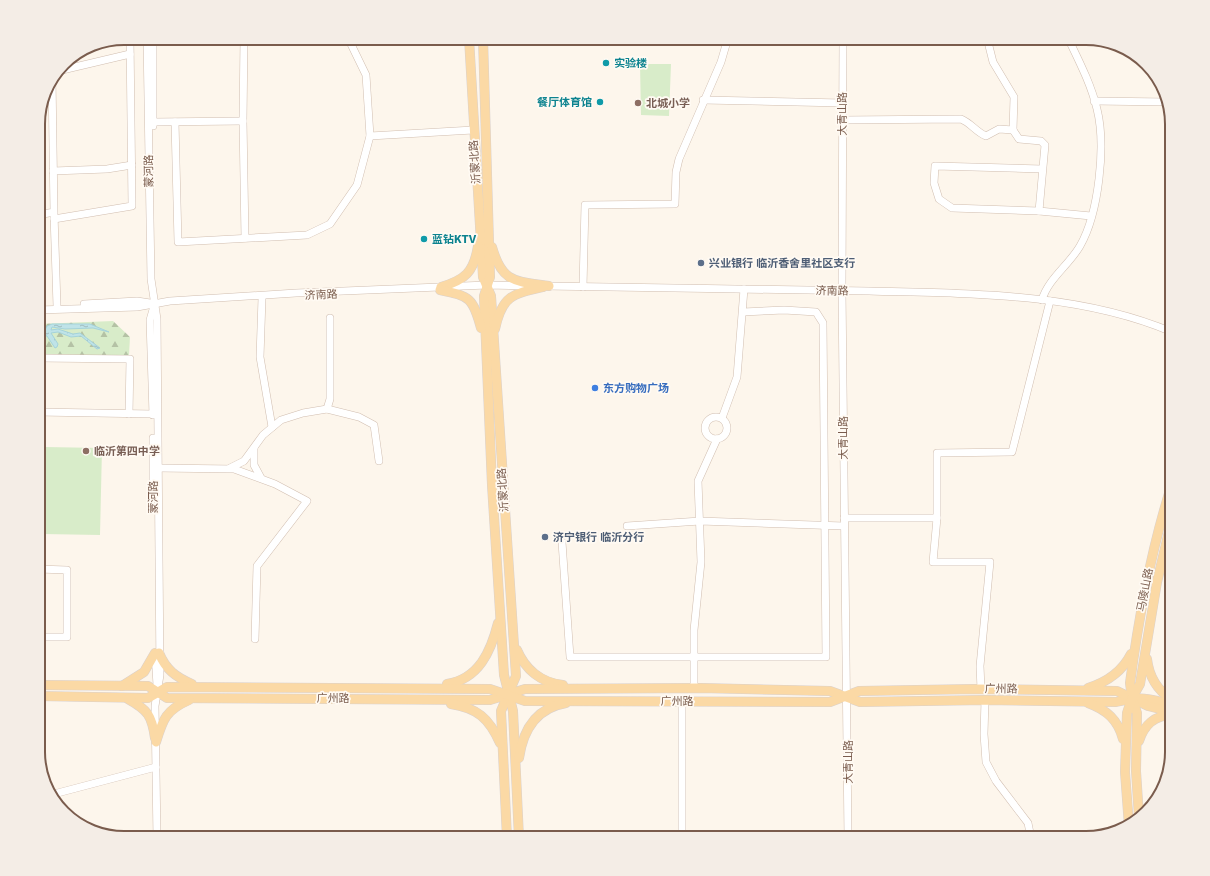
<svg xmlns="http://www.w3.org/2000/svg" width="1210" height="876" viewBox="0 0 1210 876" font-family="'Work Sans','Noto Sans SC',sans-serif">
<defs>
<pattern id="forest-firs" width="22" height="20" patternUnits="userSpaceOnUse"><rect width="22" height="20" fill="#d8ecc9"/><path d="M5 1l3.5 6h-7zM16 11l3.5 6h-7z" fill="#b4c2a5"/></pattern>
<pattern id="water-ripples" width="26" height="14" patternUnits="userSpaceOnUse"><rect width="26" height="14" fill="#bfe3e8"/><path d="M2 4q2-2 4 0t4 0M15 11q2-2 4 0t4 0" fill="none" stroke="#a0bbbe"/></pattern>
</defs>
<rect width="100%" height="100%" fill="#fdf6ec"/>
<polygon fill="url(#forest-firs)" points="113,321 130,337 129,355 38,355 38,324"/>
<g fill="#d8ecc9">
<polygon points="640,64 671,64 669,116 641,115"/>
<polygon points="45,447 102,448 100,535 43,534"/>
</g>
<polygon fill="url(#water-ripples)" stroke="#a5d3da" points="52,324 90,324 109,332 93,328 65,329 52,327 51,330 58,329 73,334 80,333 100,348 97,349 81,336 71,337 58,332 51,333 58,344 57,347 55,348 47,336 38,334 38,330 45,330 47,326"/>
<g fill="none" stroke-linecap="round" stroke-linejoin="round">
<defs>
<g id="minor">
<polyline points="147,38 151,279 157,319 160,675 155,706 157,838"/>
<polyline points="153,38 153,126"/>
<polyline points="244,38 243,121 245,238"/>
<polyline points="843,38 842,291 848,838"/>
<polyline points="987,38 993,62 1014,97 1013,130 1019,139 1041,141 1045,145 1039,211"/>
<polyline points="58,71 130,54"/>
<polyline points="703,100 843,103"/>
<polyline points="1094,101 1167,102"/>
<polyline points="1170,113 1171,164"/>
<path d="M842,120l119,-1c10,4 15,13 25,17l13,-7 14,1"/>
<polyline points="153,122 243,121"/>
<polyline points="175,122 178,242 307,235 330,224 357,185 370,136 366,75 348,38"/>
<polyline points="370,136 473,130"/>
<polyline points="1042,169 935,166 934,183 939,199 952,208 1039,211 1091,216"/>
<polyline points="53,171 107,169 132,165"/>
<polyline points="54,214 57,306"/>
<polyline points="38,215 54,212 52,79"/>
<polyline points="54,219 132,206 130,38"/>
<path d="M545,286c108,2 216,3 324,5 102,3 208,1 303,41"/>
<polyline points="583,287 585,205 675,204 676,172 679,159 721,62 728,38"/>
<polyline points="262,298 260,357 272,427"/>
<path d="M1042,300c6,-21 27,-35 38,-54 19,-33 26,-101 17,-137 -6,-25 -18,-48 -29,-71"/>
<polyline points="84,304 137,301 150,303"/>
<polyline points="38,310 137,307 170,301 296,293 487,285 529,286"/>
<polyline points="38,358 130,359 129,414"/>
<polyline points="327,409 330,399 330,318"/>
<polyline points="38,412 153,414"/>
<polyline points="153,415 150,320 154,306"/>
<circle cx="716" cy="428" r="11"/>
<polyline points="722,418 737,377 744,289"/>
<polyline points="153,438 153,485"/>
<polyline points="254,449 254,465 261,478"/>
<polyline points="158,468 234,469 275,484 307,501 257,566 255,639"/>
<polyline points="230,468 244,461 263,435 281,420 303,413 327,409 359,417 374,425 379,461"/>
<polyline points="844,518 937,518"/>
<polyline points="627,526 700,521 844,526"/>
<polyline points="562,542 570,657 826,657 823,323 816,312 784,310 743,312"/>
<polyline points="38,637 67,637 67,570 38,569"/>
<polyline points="155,654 157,685"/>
<polyline points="694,688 694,630 701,562 698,481 717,439"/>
<polyline points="981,689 980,666 990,562 933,562 937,518 937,453 1012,452 1050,301"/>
<polyline points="985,700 984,734 986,762 996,781 1028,823 1031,838"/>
<polyline points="50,795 156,767"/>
<polyline points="682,838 682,701"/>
</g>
<g id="major">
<polyline points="469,38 483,277 491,296 516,676 501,711 507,838"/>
<polyline points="483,38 490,277 484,296 492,485 504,675 513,711 519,838"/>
<path d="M492,247c10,36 23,34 57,39"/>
<path d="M441,287c24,-7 33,-15 37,-41"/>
<path d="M440,290c30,6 33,8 41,38"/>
<path d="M495,329c7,-33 17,-35 48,-42"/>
<path d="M517,650c8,19 24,33 46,35"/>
<path d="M159,653c7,17 17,24 33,31"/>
<path d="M1147,659c2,18 10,31 25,41"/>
<path d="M447,684c32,-5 44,-33 51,-61"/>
<path d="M38,685l110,1 19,12 323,2 35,-11 176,-1 129,3 30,11 125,-2 131,2c23,-6 34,-4 56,3"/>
<polyline points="122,686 144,672 155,653"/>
<path d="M1088,688c19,-6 34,-16 43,-34"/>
<polyline points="38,696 148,698 167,687 490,689 525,701 830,702 859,691 975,689 1117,691 1148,706 1172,712"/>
<path d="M128,699c20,11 24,17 27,39"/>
<path d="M1088,703c19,7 30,17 35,36"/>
<path d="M451,704c26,4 38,14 49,39"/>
<path d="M1139,741c5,-16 16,-26 33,-26"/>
<path d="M156,742c7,-23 10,-32 33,-42"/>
<path d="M519,758c4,-28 17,-50 47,-55"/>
<path d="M1139,817l-3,-46 1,-58 -5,-15 -2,-15c9,-68 21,-134 42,-199"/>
<polyline points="1129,826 1125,772 1127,713 1132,698 1140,684 1157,582 1172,519"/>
</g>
</defs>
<use href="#minor" stroke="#d1beb0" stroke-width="8"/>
<use href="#major" stroke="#dad1cd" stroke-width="10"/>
<use href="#minor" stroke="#fff" stroke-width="7"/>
<use href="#major" stroke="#fbd9a5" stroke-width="9"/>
</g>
<g fill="#0f9aa8" stroke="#fffaf3" stroke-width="1.5">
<circle cx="606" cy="63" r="4"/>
<circle cx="600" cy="102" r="4"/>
<circle cx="424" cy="239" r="4"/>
</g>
<g fill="#8d6e63" stroke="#fffaf3" stroke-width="1.5">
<circle cx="638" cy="103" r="4"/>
<circle cx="86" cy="451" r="4"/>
</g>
<g fill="#5c6f8a" stroke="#fffaf3" stroke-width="1.5">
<circle cx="701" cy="263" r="4"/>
<circle cx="545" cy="537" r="4"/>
</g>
<circle fill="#3f7fe0" stroke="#fffaf3" stroke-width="1.5" cx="595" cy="388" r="4"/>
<g text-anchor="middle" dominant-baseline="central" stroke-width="3.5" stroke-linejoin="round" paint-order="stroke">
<g font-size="11" font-weight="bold" fill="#0d838f" stroke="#fffaf3" text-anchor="start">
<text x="614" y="63">实验楼</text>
<text x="592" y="102" text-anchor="end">餐厅体育馆</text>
<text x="432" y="239">蓝钻KTV</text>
</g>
<g font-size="11" font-weight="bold" fill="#785e54" stroke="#fffaf3" text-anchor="start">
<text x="646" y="103">北城小学</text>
<text x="94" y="451">临沂第四中学</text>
</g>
<g font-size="11" fill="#7a5c4d" stroke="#fffaf3">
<text transform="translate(842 114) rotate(-90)">大青山路</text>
<text transform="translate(475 162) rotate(-94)">沂蒙北路</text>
<text transform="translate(149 171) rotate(-91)">蒙河路</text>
<text transform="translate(832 291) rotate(1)">济南路</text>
<text transform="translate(321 295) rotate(-3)">济南路</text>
<text transform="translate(843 438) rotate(-90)">大青山路</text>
<text transform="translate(503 490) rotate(-94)">沂蒙北路</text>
<text transform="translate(153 497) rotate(-90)">蒙河路</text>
<text transform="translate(1145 590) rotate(-79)">马陵山路</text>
<text transform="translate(1001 689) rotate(1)">广州路</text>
<text x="333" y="698">广州路</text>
<text x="677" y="701">广州路</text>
<text transform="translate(848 762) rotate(-90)">大青山路</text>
</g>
<g font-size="11" font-weight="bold" fill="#4e5e75" stroke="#fffaf3" text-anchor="start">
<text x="709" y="263">兴业银行 临沂香舍里社区支行</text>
<text x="553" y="537">济宁银行 临沂分行</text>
</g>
<g font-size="11" font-weight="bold" fill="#366cbe" stroke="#fffaf3" text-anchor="start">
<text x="603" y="388">东方购物广场</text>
</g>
</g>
<path d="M0 0H1210V876H0ZM124 45H1086A79 79 0 0 1 1165 124V752A79 79 0 0 1 1086 831H124A79 79 0 0 1 45 752V124A79 79 0 0 1 124 45Z" fill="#f4ede6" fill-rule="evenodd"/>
<path fill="none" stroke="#7a5c4d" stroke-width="2" d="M124 45H1086A79 79 0 0 1 1165 124V752A79 79 0 0 1 1086 831H124A79 79 0 0 1 45 752V124A79 79 0 0 1 124 45Z"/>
</svg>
